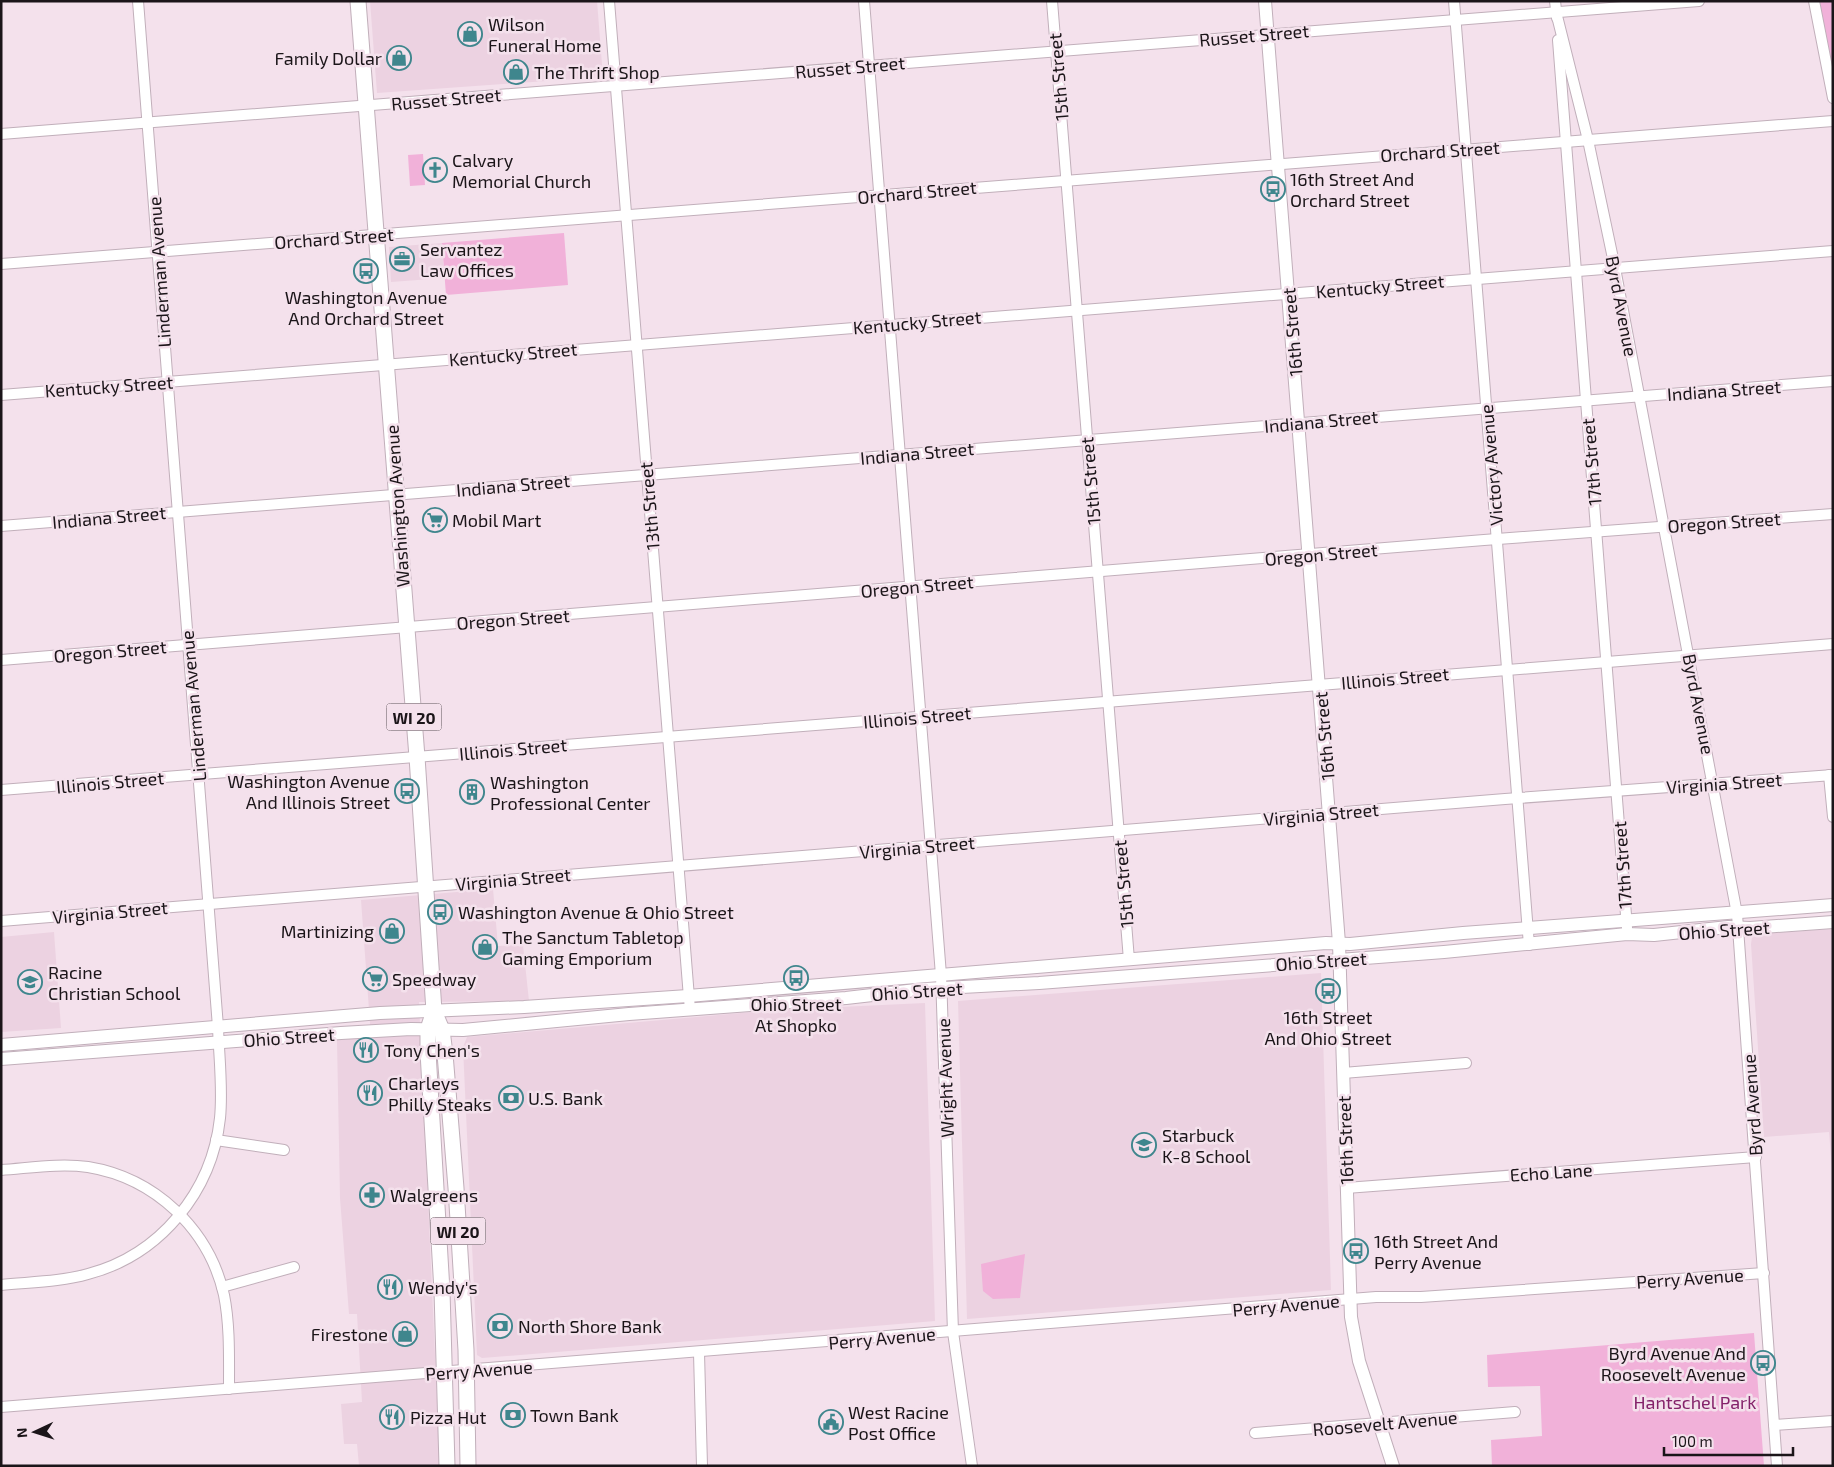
<svg xmlns="http://www.w3.org/2000/svg" width="1834" height="1467" viewBox="0 0 1834 1467" font-family="'Exo 2',sans-serif">
<rect width="100%" height="100%" fill="#f4e1ec"/>
<g fill="#ecd2e1">
<polygon points="370,1 597,1 603,77 377,93"/>
<polygon points="442,243 444,278 391,282 389,247"/>
<polygon points="493,889 498,946 523,945 529,1001 419,1002 440,1466 359,1466 357,1444 344,1444 341,1404 362,1402 357,1314 349,1314 340,1198 337,1040 371,1037 361,900"/>
<polygon points="1833,929 1833,1181 1829,1132 1764,1137 1751,944 1752,937 1759,934"/>
<polygon points="54,932 61,1028 1,1032 1,937"/>
<polygon points="1321,973 1331,1290 967,1319 958,1001"/>
<polygon points="925,1003 935,1321 482,1358 477,1355 463,1047 467,1037 776,1010"/>
</g>
<g fill="#f1b1d9">
<polygon points="1819,1 1833,1 1833,73"/>
<polygon points="423,154 425,185 410,186 408,155"/>
<polygon points="564,233 568,285 446,295 442,243"/>
<polygon points="1025,1254 1020,1298 993,1299 983,1291 981,1264"/>
<polygon points="1754,1333 1764,1466 1492,1466 1491,1440 1542,1436 1540,1386 1488,1387 1487,1355"/>
</g>
<g fill="none" stroke-linecap="round" stroke-linejoin="round">
<defs>
<g id="minor">
<polyline points="609,1 690,1010"/>
<polyline points="864,1 941,975 953,1332 972,1466"/>
<polyline points="1052,1 1129,960"/>
<polyline points="1454,1 1529,945"/>
<polyline points="1555,1 1557,18"/>
<polyline points="1814,1 1833,98"/>
<polyline points="1556,12 1588,140 1615,268 1737,914 1777,1466"/>
<polyline points="1558,40 1627,928"/>
<polyline points="1,134 1699,1"/>
<polyline points="1,264 1833,121"/>
<polyline points="1,395 1833,251"/>
<polyline points="1,526 1833,381"/>
<polyline points="1,660 1484,540 1833,514"/>
<polyline points="1829,775 1833,817"/>
<polyline points="1,790 1833,644"/>
<polyline points="1,921 1505,799 1833,775"/>
<polyline points="1343,1073 1466,1063"/>
<polyline points="216,1140 284,1150"/>
<path d="M1,1170c29,-2 59,-7 87,-3 67,11 121,62 136,128 6,30 5,63 5,94"/>
<polyline points="1346,1188 1756,1157"/>
<path d="M1,1285c29,-3 59,-3 87,-11 72,-19 124,-82 132,-156 3,-29 -1,-61 -2,-91l-80,-1026"/>
<polyline points="222,1287 294,1267"/>
<polyline points="699,1353 702,1466"/>
<polyline points="1,1407 1376,1297 1421,1297 1764,1273"/>
<polyline points="1774,1425 1833,1421"/>
<polyline points="1255,1433 1515,1412"/>
</g>
<g id="tertiary">
<polyline points="1265,1 1339,943 1351,1317 1359,1361 1393,1466"/>
<polyline points="1,1045 380,1013 524,1007 688,996 1326,943 1350,944 1463,933 1833,905"/>
<polyline points="1,1059 341,1033 411,1029 463,1030 629,1014 846,998 925,989 1039,983 1444,952 1627,934 1654,935 1728,927 1750,928 1833,922"/>
</g>
<g id="primary">
<polyline points="358,1 417,757 434,1011 442,1030 445,1054 456,1188 466,1350 468,1466"/>
<polyline points="434,1011 428,1029 428,1052 442,1291 447,1466"/>
</g>
</defs>
<use href="#minor" stroke="#c1afba" stroke-width="12"/>
<use href="#tertiary" stroke="#c1afba" stroke-width="14"/>
<use href="#primary" stroke="#c1afba" stroke-width="17"/>
<use href="#minor" stroke="#fff" stroke-width="10"/>
<use href="#tertiary" stroke="#fff" stroke-width="12"/>
<use href="#primary" stroke="#fff" stroke-width="15"/>
</g>
<defs>
<symbol id="shop-ring" viewBox="-11 -11 22 22"><circle r="9.5" fill="#f4e1ec" stroke="#3f868d" stroke-width="1.5"/><path d="M-5-2.5h2.3a2.7 3.5 0 0 1 5.4 0H5L5.5 6h-11ZM-1.5-2.5h3a1.5 2.3 0 0 0-3 0Z" fill="#3f868d"/></symbol>
<symbol id="church-ring" viewBox="-11 -11 22 22"><circle r="9.5" fill="#f4e1ec" stroke="#3f868d" stroke-width="1.5"/><path d="M-1.2-6h2.4v3.5h3.3v2.4h-3.3V6h-2.4V-.1h-3.3v-2.4h3.3Z" fill="#3f868d"/></symbol>
<symbol id="bus-ring" viewBox="-11 -11 22 22"><circle r="9.5" fill="#f4e1ec" stroke="#3f868d" stroke-width="1.5"/><path d="M-5-6H5V4H4V6H2V4H-2V6H-4V4H-5ZM-3.5-4V0h7V-4ZM-3.5 1.2v1.5H-2V1.2ZM2 1.2v1.5H3.5V1.2Z" fill="#3f868d"/></symbol>
<symbol id="office-ring" viewBox="-11 -11 22 22"><circle r="9.5" fill="#f4e1ec" stroke="#3f868d" stroke-width="1.5"/><path d="M-6-3h4V-5.5h4V-3h4V5H-6ZM-1-4.5V-3h2v-1.5ZM-6 0V1H6V0Z" fill="#3f868d"/></symbol>
<symbol id="supermarket-ring" viewBox="-11 -11 22 22"><circle r="9.5" fill="#f4e1ec" stroke="#3f868d" stroke-width="1.5"/><path d="M-6-5.5h2.5l.6 2H6L4.5 2H-2.5L-4.4-4H-6ZM-1.5 3.2a1.3 1.3 0 1 0 .1 0ZM3 3.2a1.3 1.3 0 1 0 .1 0Z" fill="#3f868d"/></symbol>
<symbol id="building-ring" viewBox="-11 -11 22 22"><circle r="9.5" fill="#f4e1ec" stroke="#3f868d" stroke-width="1.5"/><path d="M-4-6H4V6H1V3H-1V6H-4ZM-2.5-4.3h1.7v1.8h-1.7ZM.8-4.3h1.7v1.8H.8ZM-2.5-1h1.7V.8h-1.7ZM.8-1h1.7V.8H.8Z" fill="#3f868d"/></symbol>
<symbol id="school-ring" viewBox="-11 -11 22 22"><circle r="9.5" fill="#f4e1ec" stroke="#3f868d" stroke-width="1.5"/><path d="M0-5L7-2L0 1L-7-2ZM-4 1L0 2.5L4 1V4Q0 6-4 4Z" fill="#3f868d"/></symbol>
<symbol id="restaurant-ring" viewBox="-11 -11 22 22"><circle r="9.5" fill="#f4e1ec" stroke="#3f868d" stroke-width="1.5"/><path d="M-5-6h1v4h1v-4h1v4h1v-4h1v5L-1.5 .5V6h-2V.5L-5-1ZM5-6V6H3V1.5H1.5Q1.5-4 5-6Z" fill="#3f868d"/></symbol>
<symbol id="bank-ring" viewBox="-11 -11 22 22"><circle r="9.5" fill="#f4e1ec" stroke="#3f868d" stroke-width="1.5"/><path d="M-6-4H6V4H-6ZM0-2.3a2.3 2.3 0 1 0 0 4.6a2.3 2.3 0 1 0 0-4.6Z" fill="#3f868d"/></symbol>
<symbol id="pharmacy-ring" viewBox="-11 -11 22 22"><circle r="9.5" fill="#f4e1ec" stroke="#3f868d" stroke-width="1.5"/><path d="M-2-6h4v4h4v4h-4v4h-4v-4h-4v-4h4Z" fill="#3f868d"/></symbol>
<symbol id="civic-ring" viewBox="-11 -11 22 22"><circle r="9.5" fill="#f4e1ec" stroke="#3f868d" stroke-width="1.5"/><path d="M-.6-6.5H3V-4.5H.6V-3L4-1V1h2V6H-6V1h2V-1L-.6-3ZM-1.2 2.5V6h2.4V2.5Z" fill="#3f868d"/></symbol>
</defs>
<g fill-rule="evenodd">
<use href="#shop-ring" x="456" y="20" width="28" height="28"/>
<use href="#shop-ring" x="385" y="44" width="28" height="28"/>
<use href="#shop-ring" x="502" y="58" width="28" height="28"/>
<use href="#church-ring" x="421" y="156" width="28" height="28"/>
<use href="#bus-ring" x="1259" y="175" width="28" height="28"/>
<use href="#office-ring" x="388" y="245" width="28" height="28"/>
<use href="#bus-ring" x="352" y="257" width="28" height="28"/>
<use href="#supermarket-ring" x="421" y="506" width="28" height="28"/>
<use href="#bus-ring" x="393" y="777" width="28" height="28"/>
<use href="#building-ring" x="458" y="778" width="28" height="28"/>
<use href="#bus-ring" x="426" y="898" width="28" height="28"/>
<use href="#shop-ring" x="378" y="917" width="28" height="28"/>
<use href="#shop-ring" x="471" y="933" width="28" height="28"/>
<use href="#bus-ring" x="782" y="964" width="28" height="28"/>
<use href="#supermarket-ring" x="361" y="965" width="28" height="28"/>
<use href="#school-ring" x="16" y="968" width="28" height="28"/>
<use href="#bus-ring" x="1314" y="977" width="28" height="28"/>
<use href="#restaurant-ring" x="352" y="1036" width="28" height="28"/>
<use href="#restaurant-ring" x="356" y="1079" width="28" height="28"/>
<use href="#bank-ring" x="497" y="1084" width="28" height="28"/>
<use href="#school-ring" x="1130" y="1131" width="28" height="28"/>
<use href="#pharmacy-ring" x="358" y="1181" width="28" height="28"/>
<use href="#bus-ring" x="1342" y="1237" width="28" height="28"/>
<use href="#restaurant-ring" x="376" y="1273" width="28" height="28"/>
<use href="#bank-ring" x="486" y="1312" width="28" height="28"/>
<use href="#shop-ring" x="391" y="1320" width="28" height="28"/>
<use href="#bus-ring" x="1749" y="1349" width="28" height="28"/>
<use href="#bank-ring" x="499" y="1401" width="28" height="28"/>
<use href="#restaurant-ring" x="378" y="1403" width="28" height="28"/>
<use href="#civic-ring" x="817" y="1408" width="28" height="28"/>
</g>
<g text-anchor="middle" dominant-baseline="central" stroke-width="5" stroke-linejoin="round" paint-order="stroke">
<g fill="#f4e1ec" stroke="#5c5258" stroke-width="1">
<rect x="386.5" y="703.5" width="55" height="27" rx="4"/>
<rect x="430.5" y="1217.5" width="55" height="27" rx="4"/>
</g>
<g font-size="16" font-weight="bold" fill="#1b1519">
<text x="414" y="717">WI 20</text>
<text x="458" y="1231">WI 20</text>
</g>
<g font-size="18" fill="#1b1519" stroke="#f4e1ec" text-anchor="start">
<text x="488" y="24">Wilson<tspan x="488" dy="21">Funeral Home</tspan></text>
<text x="382" y="58" text-anchor="end">Family Dollar</text>
<text x="534" y="72">The Thrift Shop</text>
<text x="452" y="160">Calvary<tspan x="452" dy="21">Memorial Church</tspan></text>
<text x="1290" y="179">16th Street And<tspan x="1290" dy="21">Orchard Street</tspan></text>
<text x="420" y="249">Servantez<tspan x="420" dy="21">Law Offices</tspan></text>
<text x="366" y="297" text-anchor="middle">Washington Avenue<tspan x="366" dy="21">And Orchard Street</tspan></text>
<text x="452" y="520">Mobil Mart</text>
<text x="390" y="781" text-anchor="end">Washington Avenue<tspan x="390" dy="21">And Illinois Street</tspan></text>
<text x="490" y="782">Washington<tspan x="490" dy="21">Professional Center</tspan></text>
<text x="458" y="912">Washington Avenue &amp; Ohio Street</text>
<text x="374" y="931" text-anchor="end">Martinizing</text>
<text x="502" y="937">The Sanctum Tabletop<tspan x="502" dy="21">Gaming Emporium</tspan></text>
<text x="48" y="972">Racine<tspan x="48" dy="21">Christian School</tspan></text>
<text x="392" y="979">Speedway</text>
<text x="796" y="1004" text-anchor="middle">Ohio Street<tspan x="796" dy="21">At Shopko</tspan></text>
<text x="1328" y="1017" text-anchor="middle">16th Street<tspan x="1328" dy="21">And Ohio Street</tspan></text>
<text x="384" y="1050">Tony Chen's</text>
<text x="388" y="1083">Charleys<tspan x="388" dy="21">Philly Steaks</tspan></text>
<text x="528" y="1098">U.S. Bank</text>
<text x="1162" y="1135">Starbuck<tspan x="1162" dy="21">K-8 School</tspan></text>
<text x="390" y="1195">Walgreens</text>
<text x="1374" y="1241">16th Street And<tspan x="1374" dy="21">Perry Avenue</tspan></text>
<text x="408" y="1287">Wendy's</text>
<text x="518" y="1326">North Shore Bank</text>
<text x="388" y="1334" text-anchor="end">Firestone</text>
<text x="1746" y="1353" text-anchor="end">Byrd Avenue And<tspan x="1746" dy="21">Roosevelt Avenue</tspan></text>
<text x="848" y="1412">West Racine<tspan x="848" dy="21">Post Office</tspan></text>
<text x="530" y="1415">Town Bank</text>
<text x="410" y="1417">Pizza Hut</text>
</g>
<g font-size="18" fill="#1b1519" stroke="#f4e1ec">
<text transform="translate(1254 35) rotate(-5)">Russet Street</text>
<text transform="translate(850 67) rotate(-5)">Russet Street</text>
<text transform="translate(1058 77) rotate(-95)">15th Street</text>
<text transform="translate(446 99) rotate(-5)">Russet Street</text>
<text transform="translate(1440 151) rotate(-4)">Orchard Street</text>
<text transform="translate(917 192) rotate(-5)">Orchard Street</text>
<text transform="translate(334 238) rotate(-4)">Orchard Street</text>
<text transform="translate(159 272) rotate(-94)">Linderman Avenue</text>
<text transform="translate(1380 286) rotate(-5)">Kentucky Street</text>
<text transform="translate(1622 306) rotate(79)">Byrd Avenue</text>
<text transform="translate(917 322) rotate(-5)">Kentucky Street</text>
<text transform="translate(1292 332) rotate(-95)">16th Street</text>
<text transform="translate(513 354) rotate(-5)">Kentucky Street</text>
<text transform="translate(109 386) rotate(-4)">Kentucky Street</text>
<text transform="translate(1724 390) rotate(-4)">Indiana Street</text>
<text transform="translate(1321 421) rotate(-5)">Indiana Street</text>
<text transform="translate(917 453) rotate(-5)">Indiana Street</text>
<text transform="translate(1591 462) rotate(-95)">17th Street</text>
<text transform="translate(1491 465) rotate(-95)">Victory Avenue</text>
<text transform="translate(1090 481) rotate(-95)">15th Street</text>
<text transform="translate(513 485) rotate(-5)">Indiana Street</text>
<text transform="translate(397 506) rotate(-94)">Washington Avenue</text>
<text transform="translate(649 506) rotate(-95)">13th Street</text>
<text transform="translate(109 517) rotate(-5)">Indiana Street</text>
<text transform="translate(1724 522) rotate(-4)">Oregon Street</text>
<text transform="translate(1321 554) rotate(-5)">Oregon Street</text>
<text transform="translate(917 586) rotate(-5)">Oregon Street</text>
<text transform="translate(513 619) rotate(-4)">Oregon Street</text>
<text transform="translate(110 651) rotate(-5)">Oregon Street</text>
<text transform="translate(1395 678) rotate(-5)">Illinois Street</text>
<text transform="translate(1699 704) rotate(79)">Byrd Avenue</text>
<text transform="translate(193 706) rotate(-95)">Linderman Avenue</text>
<text transform="translate(917 717) rotate(-5)">Illinois Street</text>
<text transform="translate(1324 736) rotate(-95)">16th Street</text>
<text transform="translate(513 749) rotate(-5)">Illinois Street</text>
<text transform="translate(110 782) rotate(-5)">Illinois Street</text>
<text transform="translate(1724 783) rotate(-4)">Virginia Street</text>
<text transform="translate(1321 814) rotate(-5)">Virginia Street</text>
<text transform="translate(917 847) rotate(-5)">Virginia Street</text>
<text transform="translate(1622 865) rotate(-94)">17th Street</text>
<text transform="translate(513 879) rotate(-5)">Virginia Street</text>
<text transform="translate(1123 884) rotate(-95)">15th Street</text>
<text transform="translate(110 912) rotate(-5)">Virginia Street</text>
<text transform="translate(1724 930) rotate(-4)">Ohio Street</text>
<text transform="translate(1321 961) rotate(-4)">Ohio Street</text>
<text transform="translate(917 991) rotate(-4)">Ohio Street</text>
<text transform="translate(289 1037) rotate(-4)">Ohio Street</text>
<text transform="translate(945 1078) rotate(-92)">Wright Avenue</text>
<text transform="translate(1752 1105) rotate(-94)">Byrd Avenue</text>
<text transform="translate(1345 1140) rotate(-92)">16th Street</text>
<text transform="translate(1551 1172) rotate(-4)">Echo Lane</text>
<text transform="translate(1690 1278) rotate(-4)">Perry Avenue</text>
<text transform="translate(1286 1305) rotate(-5)">Perry Avenue</text>
<text transform="translate(882 1338) rotate(-5)">Perry Avenue</text>
<text transform="translate(479 1370) rotate(-4)">Perry Avenue</text>
<text transform="translate(1385 1423) rotate(-5)">Roosevelt Avenue</text>
</g>
<g font-size="18" fill="#84226a" stroke="#f4e1ec">
<text x="1695" y="1402">Hantschel Park</text>
</g>
</g>
<rect width="1834" height="1467" fill="none" stroke="#1b1519" stroke-width="5"/>
<g transform="translate(35 1432) rotate(266)" stroke="#f4e1ec" stroke-width="4" paint-order="stroke">
<path d="M0-4L9 19L0 12L-9 19Z" fill="#1b1519"/>
<text y="-8" font-size="14" font-weight="bold" text-anchor="middle" fill="#1b1519">N</text>
</g>
<path d="M1664 1447v8h129v-8" fill="none" stroke="#1b1519" stroke-width="2.5"/>
<text x="1672" y="1447" font-size="15" fill="#1b1519" stroke="#f4e1ec" stroke-width="4" paint-order="stroke">100 m</text>
</svg>
